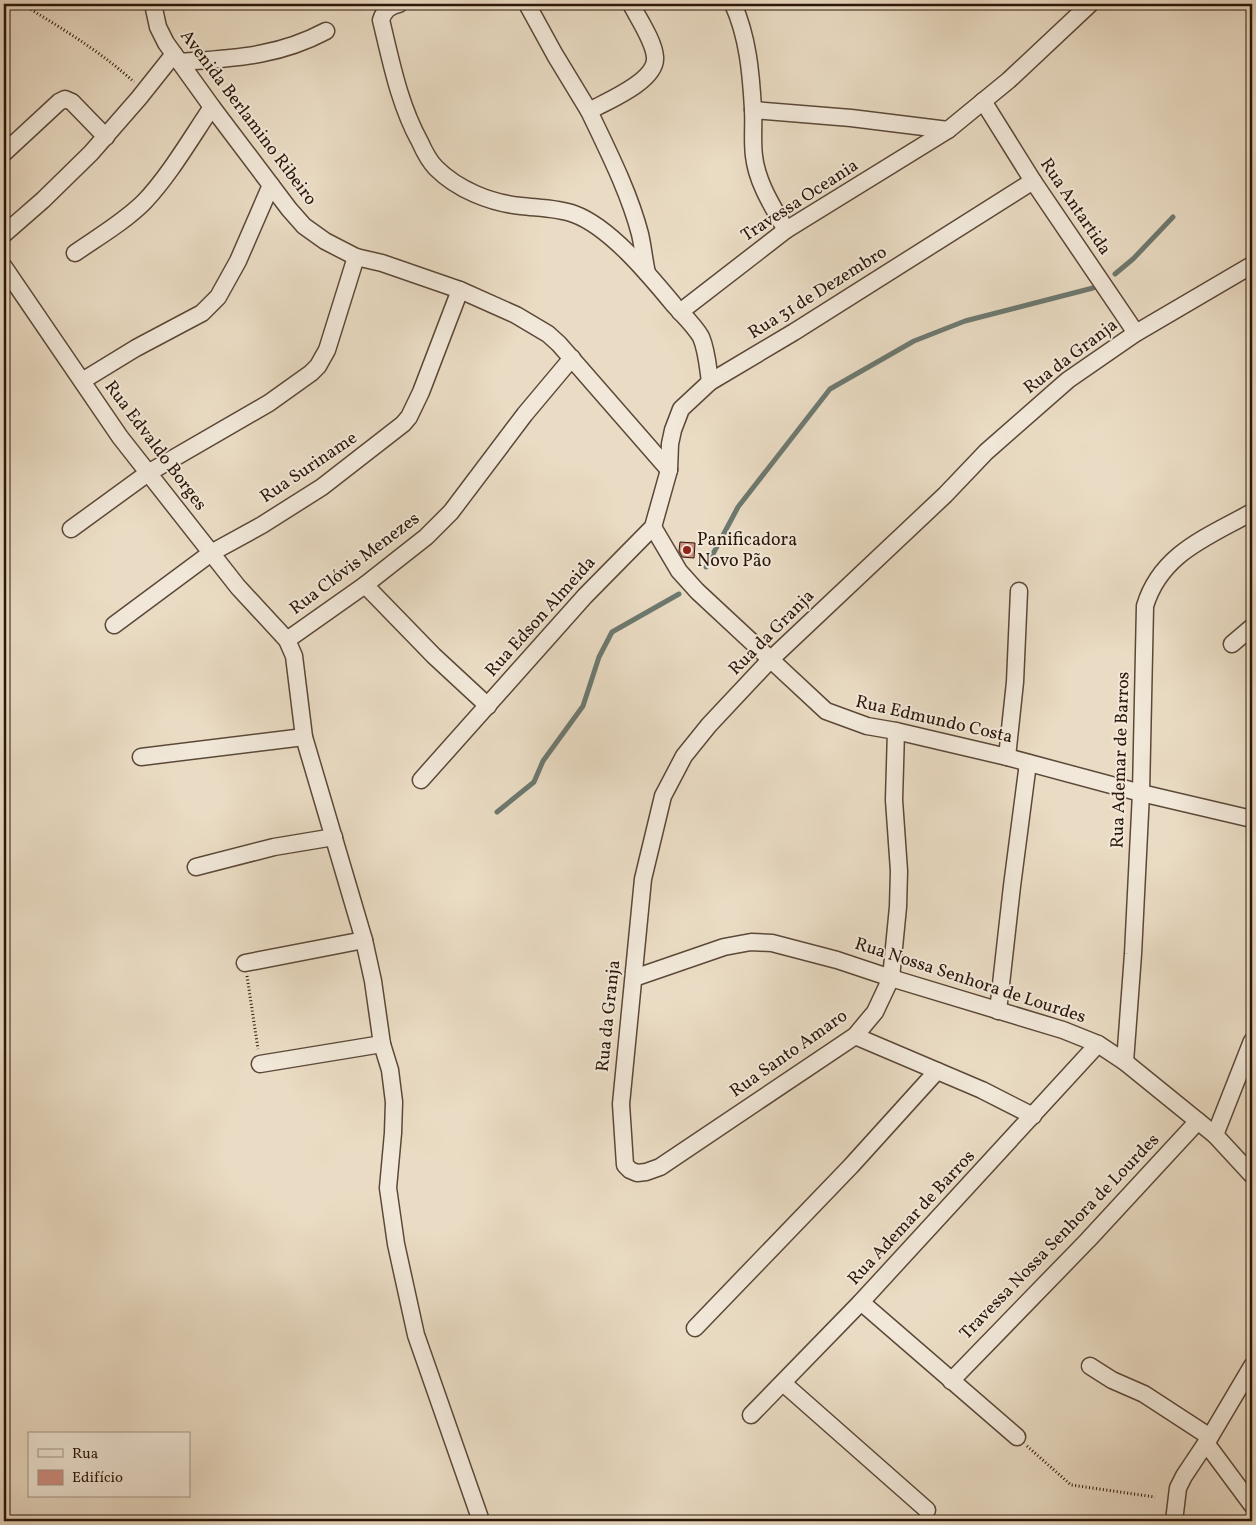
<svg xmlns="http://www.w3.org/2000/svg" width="1256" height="1525" viewBox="0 0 1256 1525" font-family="Vollkorn,serif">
<rect width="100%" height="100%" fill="#eadcc4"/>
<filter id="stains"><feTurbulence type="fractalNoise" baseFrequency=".004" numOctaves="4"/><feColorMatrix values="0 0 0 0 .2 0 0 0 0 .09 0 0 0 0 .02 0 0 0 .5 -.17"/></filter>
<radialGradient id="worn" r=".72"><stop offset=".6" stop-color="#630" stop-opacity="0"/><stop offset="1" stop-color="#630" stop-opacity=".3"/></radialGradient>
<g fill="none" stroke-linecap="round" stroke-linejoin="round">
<g stroke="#6d7970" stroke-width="5">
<polyline points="1115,274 1133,259 1173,217"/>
<polyline points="706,567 738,507 830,389 914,341 965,321 1093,288"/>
<polyline points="497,812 534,782 543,761 583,706 599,657 612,632 679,594"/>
</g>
</g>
<polygon fill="#d08f81" stroke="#2c1609" points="680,542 695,543 694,558 682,557 679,551"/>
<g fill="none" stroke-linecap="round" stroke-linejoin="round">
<defs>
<g id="street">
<polyline points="153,4 158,27 166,43 212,107 289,209 304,226 325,241 356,257 382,263 460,290 516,315 548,334 559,344 669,470"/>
<path d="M399,4c-9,2 -15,6 -18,16 10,41 18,84 39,122 4,9 9,19 16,26 22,22 55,35 85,38 18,2 37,2 53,8 36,13 76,62 100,91 9,10 20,20 27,32 6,14 7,31 9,45"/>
<path d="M527,4l28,51 34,56c18,-10 68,-30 66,-54 -1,-16 -17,-39 -24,-53"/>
<path d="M733,4c15,33 18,70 20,105 1,16 -1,31 1,47 3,27 19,51 32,74"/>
<path d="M180,62c54,-4 97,-5 146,-31"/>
<polyline points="983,101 1033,181 1136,333"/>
<polyline points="753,110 851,118 948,130"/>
<path d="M589,111c19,40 40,81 51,123 3,13 4,26 7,39"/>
<polyline points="4,153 59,102 65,99 72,102 106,137"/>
<polyline points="4,234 43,200 91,153 139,98 174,54"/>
<path d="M75,253c23,-16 49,-31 69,-51 25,-26 47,-64 68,-95"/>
<polyline points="4,267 120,437 238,587 287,640 294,656 304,737 364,940 373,981 382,1044 390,1070 394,1102 393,1133 388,1188 396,1244 416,1335 481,1521"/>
<polyline points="680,312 786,230 948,130 1009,80 1090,4"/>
<polyline points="82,381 136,348 202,313 218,297 238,261 271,185"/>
<polyline points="653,527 679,571 697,591 826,711 867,726 896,731 1007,757 1141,793 1252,819"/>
<polyline points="71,529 148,473 269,403 311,373 318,366 327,350 356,257"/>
<polyline points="365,585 434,656 488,706"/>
<polyline points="114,625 211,553 262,525 322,487 403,424 409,417 421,392 460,290"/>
<polyline points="287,640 365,585 426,537 451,512 525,414 572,358"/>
<polyline points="1232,644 1252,627"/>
<polyline points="896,731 894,800 899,871 898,907 891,978 875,1012 855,1036 660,1167 646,1172 637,1173 630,1170 625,1165 621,1104 643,879 663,796 684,756 709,725 770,660 945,495 986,452 1068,380 1136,333 1252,265"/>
<polyline points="141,757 304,737"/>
<polyline points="1007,757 1015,682 1019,591"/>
<polyline points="421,780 585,596 653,527 669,470 670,444 673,430 681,409 710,382 794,332 1033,181"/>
<polyline points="196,867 274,847 334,837"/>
<polyline points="245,963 364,940"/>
<polyline points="634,978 724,947 751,942 772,943 837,960 891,978 1063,1030 1098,1044 1125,1062 1215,1135 1252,1175"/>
<polyline points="998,1011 1012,886 1028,763"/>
<polyline points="855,1036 982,1090 1033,1116"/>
<path d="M1125,1062l8,-108 8,-161 4,-187c16,-53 63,-69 107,-94"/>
<polyline points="260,1064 382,1044"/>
<polyline points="1215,1135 1252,1041"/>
<polyline points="861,1302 1017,1437"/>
<polyline points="695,1328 851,1166 937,1071"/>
<polyline points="1090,1366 1112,1380 1144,1394 1210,1437"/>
<polyline points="951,1381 1088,1240 1198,1121"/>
<polyline points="783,1383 927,1510"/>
<polyline points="751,1415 861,1302 1098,1044"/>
<polyline points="1206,1443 1252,1505"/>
<polyline points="1174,1521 1178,1488 1184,1476 1210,1437 1252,1366"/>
</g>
</defs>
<use href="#street" stroke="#5c4838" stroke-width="19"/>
<g stroke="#2c1609" stroke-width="3" stroke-dasharray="1 2.5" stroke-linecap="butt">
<path d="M22,4c39,24 78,47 112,78"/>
<polyline points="247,976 258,1049"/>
<polyline points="1027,1446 1071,1485 1155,1497"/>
</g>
<use href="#street" stroke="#f1e8d9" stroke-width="16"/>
</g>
<circle fill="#8f2418" stroke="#f1e8d9" stroke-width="2" cx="687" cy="550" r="5"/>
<g text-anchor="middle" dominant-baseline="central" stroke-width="4" stroke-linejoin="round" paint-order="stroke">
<g font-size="18" fill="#2c1609" stroke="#f1e8d9">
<text transform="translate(248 118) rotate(53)">Avenida Berlamino Ribeiro</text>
<text transform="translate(800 201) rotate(-33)">Travessa Oceania</text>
<text transform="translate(1075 207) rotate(56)">Rua Antartida</text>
<text transform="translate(818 293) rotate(-32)">Rua 31 de Dezembro</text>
<text transform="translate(1071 357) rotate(-37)">Rua da Granja</text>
<text transform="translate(155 446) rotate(53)">Rua Edvaldo Borges</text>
<text transform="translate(309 468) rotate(-34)">Rua Suriname</text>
<text transform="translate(355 564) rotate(-37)">Rua Clóvis Menezes</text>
<text transform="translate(541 617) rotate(-48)">Rua Edson Almeida</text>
<text transform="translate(772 633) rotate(-45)">Rua da Granja</text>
<text transform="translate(934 720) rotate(13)">Rua Edmundo Costa</text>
<text transform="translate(1121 760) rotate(-88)">Rua Ademar de Barros</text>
<text transform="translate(970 981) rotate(18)">Rua Nossa Senhora de Lourdes</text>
<text transform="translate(609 1016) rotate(-84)">Rua da Granja</text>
<text transform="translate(789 1054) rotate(-35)">Rua Santo Amaro</text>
<text transform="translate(912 1218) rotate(-47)">Rua Ademar de Barros</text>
<text transform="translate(1060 1237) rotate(-46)">Travessa Nossa Senhora de Lourdes</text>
</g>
<g font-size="18" fill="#2c1609" stroke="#f1e8d9" text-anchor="start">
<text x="697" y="540">Panificadora<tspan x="697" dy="21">Novo Pão</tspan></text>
</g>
</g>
<rect width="1256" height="1525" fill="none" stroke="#eadcc4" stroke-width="20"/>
<rect x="5" y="5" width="1246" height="1515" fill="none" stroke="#2c1609" stroke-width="2.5"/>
<rect x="10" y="10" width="1236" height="1505" fill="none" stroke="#2c1609"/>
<rect x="28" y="1432" width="162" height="65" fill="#f1e8d9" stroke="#a29486"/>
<rect x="38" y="1449" width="25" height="8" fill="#f1e8d9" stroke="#a29486"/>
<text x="72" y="1458" font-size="15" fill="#2c1609">Rua</text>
<rect x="38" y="1470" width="25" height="15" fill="#d08f81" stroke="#a29486"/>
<text x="72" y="1482" font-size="15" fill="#2c1609">Edifício</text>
<rect width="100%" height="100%" filter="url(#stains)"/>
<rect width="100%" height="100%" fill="url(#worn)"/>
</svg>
